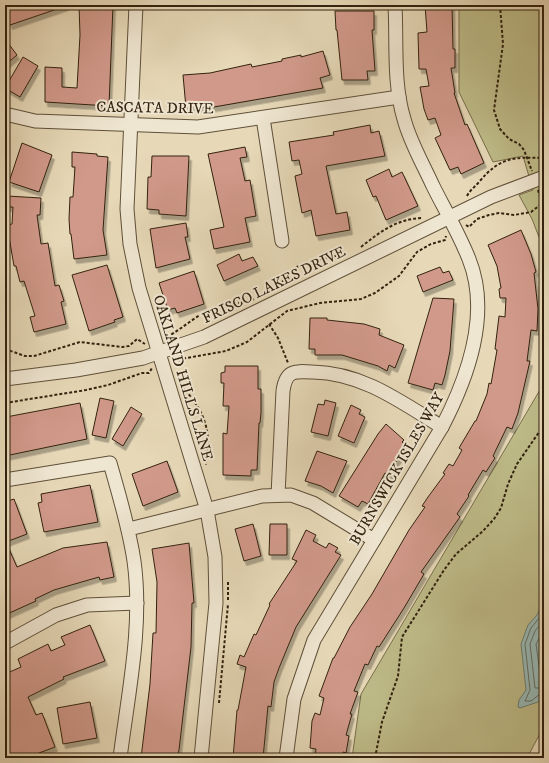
<svg xmlns="http://www.w3.org/2000/svg" width="549" height="763" viewBox="0 0 549 763" font-family="'IM FELL DW Pica',serif">
<defs>
<filter id="shadow"><feDropShadow dx="2.5" dy="4.5" stdDeviation="0" flood-color="#0004"/></filter>
</defs>
<rect width="100%" height="100%" fill="#e7d9b8"/>
<filter id="stains"><feTurbulence type="fractalNoise" baseFrequency=".005" numOctaves="4"/><feColorMatrix values="0 0 0 0 .2 0 0 0 0 .09 0 0 0 0 .02 0 0 0 .5 -.17"/></filter>
<radialGradient id="worn" r=".72"><stop offset=".6" stop-color="#630" stop-opacity="0"/><stop offset="1" stop-color="#630" stop-opacity=".3"/></radialGradient>
<g fill="#bebc89" stroke="#786f4c">
<polygon points="459,5 544,5 544,250 532,219 519,195 533,190 523,156 493,162 459,92"/>
<polygon points="544,383 544,726 527,758 352,758 361,694"/>
</g>
<polygon fill="#98b9b5" stroke="#6f7d73" points="544,600 544,695 538,702 520,708 518,707 519,700 526,690 521,644 528,625 537,615"/>
<g fill="none" stroke-linecap="round" stroke-linejoin="round">
<g stroke="#656e62" stroke-width="1">
<polyline points="544,609 540,617 531,628 525,644 530,690 525,701 531,701 540,694 544,693"/>
<polyline points="544,620 535,631 530,644 535,688 544,688"/>
<polyline points="544,630 536,644 541,680 544,682"/>
</g>
</g>
<g fill="#d1998a" stroke="#32220f" filter="url(#shadow)">
<polygon points="5,5 65,5 66,6 10,25 5,13"/>
<polygon points="79,5 113,5 109,106 45,102 45,67 62,68 62,87 77,88 80,35"/>
<polygon points="425,5 452,5 453,49 455,49 455,68 451,68 455,93 454,93 465,125 467,124 484,163 461,174 458,167 450,170 435,138 441,135 435,118 428,120 424,109 420,87 429,86 426,69 419,69 418,33 427,32"/>
<polygon points="335,11 374,11 374,30 372,30 375,71 367,71 368,80 342,80 337,30 336,30"/>
<polygon points="5,39 17,55 5,65"/>
<polygon points="323,51 330,75 320,78 323,88 214,107 186,108 183,75 210,73 251,64 252,67 282,61 282,59 301,55 301,57"/>
<polygon points="23,57 38,66 20,97 5,88"/>
<polygon points="370,125 371,133 379,131 385,156 326,166 336,214 347,212 350,230 316,236 311,210 302,213 295,176 302,174 299,160 292,161 289,142 334,135 333,132"/>
<polygon points="22,143 52,155 39,192 9,182"/>
<polygon points="245,147 247,157 240,158 245,181 250,180 256,216 245,218 250,242 214,249 210,230 224,227 208,154"/>
<polygon points="72,152 97,154 97,156 108,157 103,230 107,255 74,259 71,234 70,234 69,219 70,197 73,197 75,167 72,167"/>
<polygon points="152,156 189,156 186,216 159,214 159,210 147,209 148,177 151,177"/>
<polygon points="389,169 392,177 402,172 418,206 386,220 376,196 373,197 366,180"/>
<polygon points="7,196 41,198 40,215 37,215 41,244 48,243 55,286 59,285 64,301 61,302 66,324 34,332 30,317 35,316 24,281 20,282 16,266 14,266 7,225 12,224 13,207 6,207"/>
<polygon points="186,223 188,237 185,237 190,259 156,268 150,229"/>
<polygon points="521,230 531,254 536,272 534,273 538,309 537,331 531,330 527,361 530,361 518,413 512,429 507,427 493,456 495,458 486,472 483,470 468,495 469,496 457,514 460,517 421,572 424,574 404,608 379,647 377,646 368,665 365,664 354,691 358,692 350,714 352,714 346,735 349,736 346,753 343,752 343,758 315,758 316,749 310,748 312,721 315,713 320,715 324,698 319,696 333,658 334,658 350,627 372,594 409,530 425,507 422,506 428,497 445,474 443,473 449,464 453,466 462,450 459,448 475,421 476,421 487,394 489,383 491,384 497,350 495,349 499,316 505,317 506,298 500,298 499,289 501,288 497,266 488,245"/>
<polygon points="239,254 242,261 253,257 258,266 224,281 217,265"/>
<polygon points="107,265 123,317 114,320 115,322 89,331 72,275"/>
<polygon points="440,267 443,273 449,271 453,280 423,292 417,276"/>
<polygon points="194,271 204,304 177,313 175,308 168,310 159,283"/>
<polygon points="433,298 454,299 450,351 445,375 442,385 435,383 433,390 408,383"/>
<polygon points="310,318 327,318 327,320 364,324 380,329 379,335 404,345 395,368 389,365 387,371 378,366 342,355 315,355 315,349 309,349"/>
<polygon points="225,366 258,366 258,389 261,389 261,413 260,423 259,423 257,470 251,470 251,476 223,475 223,433 227,434 229,406 223,406 224,383 221,383 221,373 225,372"/>
<polygon points="100,398 114,401 106,438 92,435"/>
<polygon points="325,400 336,403 328,436 311,432 318,404 324,405"/>
<polygon points="80,403 87,439 5,456 5,424 8,424 6,417"/>
<polygon points="351,405 361,410 359,414 365,417 354,443 338,436"/>
<polygon points="131,407 142,414 123,446 112,439"/>
<polygon points="386,424 404,440 402,442 408,447 394,464 396,465 390,476 385,473 368,504 362,501 358,507 339,496 378,434"/>
<polygon points="317,451 347,461 333,493 321,486 305,481"/>
<polygon points="167,461 178,492 143,506 132,474"/>
<polygon points="90,485 98,522 44,532 38,503 42,502 41,494"/>
<polygon points="14,499 27,534 6,542 17,567 63,548 107,542 114,577 100,580 99,577 54,590 35,599 36,601 5,615 5,502"/>
<polygon points="253,524 261,556 244,561 235,529"/>
<polygon points="270,524 287,524 287,555 269,555"/>
<polygon points="306,530 316,535 313,541 326,548 329,543 338,548 335,552 341,555 296,627 279,668 274,682 271,707 268,706 263,758 233,758 237,710 238,710 246,667 237,664 240,655 244,657 254,634 256,635 270,605 269,604 297,561 292,559"/>
<polygon points="189,543 194,603 192,603 191,647 179,750 177,758 141,758 150,684 153,633 156,633 157,582 152,549"/>
<polygon points="90,625 105,661 63,677 64,679 28,697 36,715 42,713 55,747 31,756 32,758 5,758 5,674 21,667 18,659 48,644 51,651 65,645 61,637"/>
<polygon points="90,702 97,738 63,744 57,708"/>
</g>
<g fill="none" stroke-linecap="round" stroke-linejoin="round">
<defs>
<g id="minor">
<polyline points="136,5 127,209 130,244 139,288 207,510 215,557 216,603 201,758"/>
<polyline points="5,114 35,121 198,127 399,97"/>
<polyline points="263,118 282,241"/>
<polyline points="5,379 76,370 143,358 204,337 491,197 544,177"/>
<path d="M5,480l105,-17c9,32 19,64 24,98 9,65 -6,133 -14,197"/>
<path d="M278,495l5,-104c3,-21 11,-20 30,-19 50,1 88,30 129,55"/>
<polyline points="129,529 262,496 291,495 313,503 374,540"/>
<polyline points="5,643 56,615 87,605 137,603"/>
<path d="M286,758l8,-59 20,-59 128,-213c26,-50 49,-113 27,-168 -10,-25 -24,-49 -36,-73 -10,-22 -23,-44 -29,-67 -11,-36 -7,-77 -9,-114"/>
</g>
</defs>
<use href="#minor" stroke="#5f5039" stroke-width="15"/>
<g stroke="#32220f" stroke-width="2" stroke-dasharray="3 2" stroke-linecap="butt">
<polyline points="500,5 503,44 494,110 500,129 509,139 519,144 524,150 532,171"/>
<polyline points="538,190 544,209"/>
<path d="M467,196c3,-6 8,-9 12,-14 21,-25 34,-25 65,-24"/>
<polyline points="466,225 469,227 477,219 489,215 499,213 514,215 531,212 544,202"/>
<path d="M361,247c19,-15 35,-28 61,-29"/>
<polyline points="275,289 297,267 306,263 348,253"/>
<polyline points="269,324 278,338 288,363"/>
<path d="M167,337c15,-8 28,-21 43,-27 14,-6 30,-6 44,-11"/>
<polyline points="5,349 25,356 34,356 80,342 122,347 129,346 137,339 145,344"/>
<polyline points="175,364 181,359 226,351 247,342 287,311 320,303 361,299 375,293 399,276 417,252 431,244 445,240 446,236"/>
<path d="M182,387c16,16 27,35 26,59 0,6 -2,12 -2,19"/>
<polyline points="5,403 86,390 108,385 142,373 149,373 152,368"/>
<polyline points="228,582 228,600"/>
<polyline points="219,703 228,604"/>
<polyline points="375,758 382,722 398,676 402,637 444,570 456,554 483,531 494,519 501,508 508,484 517,464 544,425"/>
</g>
<use href="#minor" stroke="#efe6d1" stroke-width="13"/>
</g>
<g text-anchor="middle" dominant-baseline="central" stroke-width="4" stroke-linejoin="round" paint-order="stroke">
<g font-size="15" fill="#32220f" stroke="#efe6d1">
<text transform="translate(155 108) rotate(1)">CASCATA DRIVE</text>
<text transform="translate(274 285) rotate(-26)">FRISCO LAKES DRIVE</text>
<text transform="translate(183 378) rotate(73)">OAKLAND HILLS LANE</text>
<text transform="translate(397 469) rotate(-60)">BURNSWICK ISLES WAY</text>
</g>
</g>
<rect width="549" height="763" fill="none" stroke="#e7d9b8" stroke-width="20"/>
<rect x="6" y="6" width="537" height="751" fill="none" stroke="#32220f" stroke-width="2"/>
<rect x="10" y="10" width="529" height="743" fill="none" stroke="#32220f"/>
<rect width="100%" height="100%" filter="url(#stains)"/>
<rect width="100%" height="100%" fill="url(#worn)"/>
</svg>
